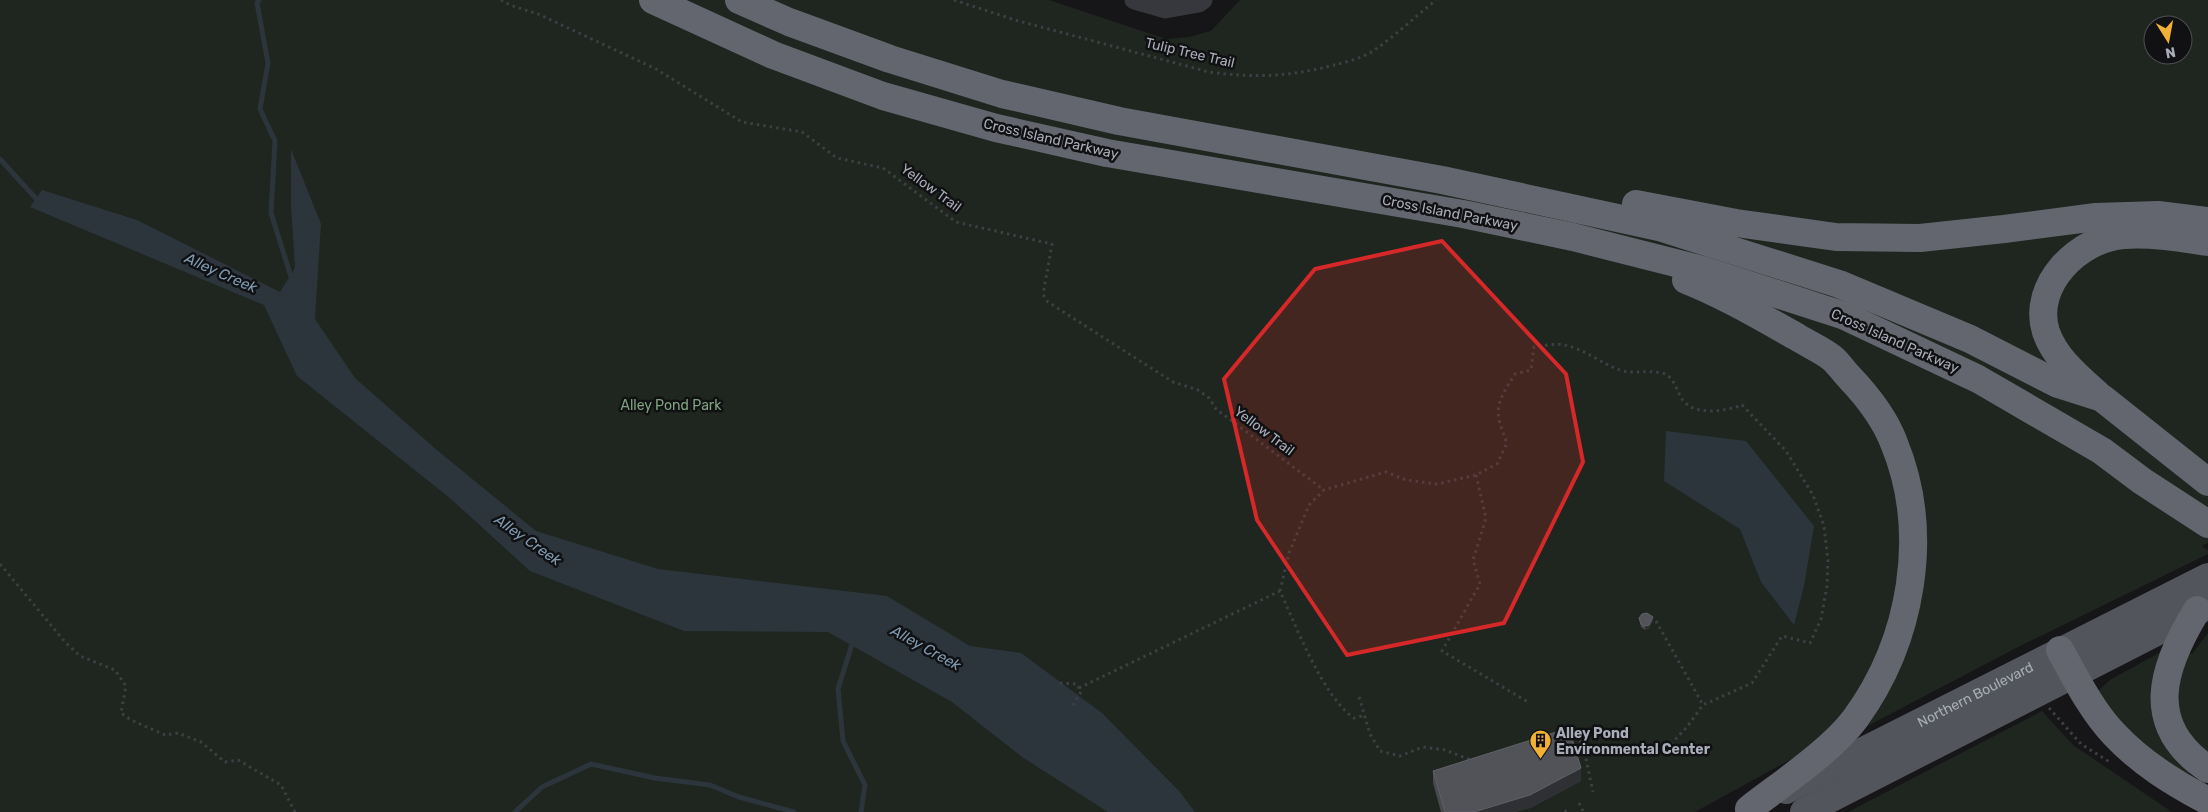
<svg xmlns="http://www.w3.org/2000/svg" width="2208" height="812" viewBox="0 0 2208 812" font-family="Rubik,sans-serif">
<rect width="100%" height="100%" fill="#161618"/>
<g fill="#1e261f" fill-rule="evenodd">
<path d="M0,0h1049l117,39 23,-2 22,-6 29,-31h968v543l-6,3 6,4v4l-190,93 -158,83 8,-13 -173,95h-1695zM2153,25h30v30h-30z"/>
<polygon points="2208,633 2208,761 2176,720 2183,652 2192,654"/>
<polygon points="2166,649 2193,773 2181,774 2124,734 2098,691 2110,680"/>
<polygon points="2042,711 2073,745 2172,812 1848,812"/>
</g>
<g fill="#2c353c">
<polygon points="291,149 321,224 315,319 355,378 438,451 536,531 658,569 887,596 970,646 1021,653 1102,713 1180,792 1195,812 1108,812 1022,757 952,702 828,632 684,631 530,571 451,499 297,376 264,305 30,207 42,190 137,220 280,292 295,268 291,205"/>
<polygon points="1666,431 1746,441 1814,526 1804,586 1794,625 1761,582 1740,529 1664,481"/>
</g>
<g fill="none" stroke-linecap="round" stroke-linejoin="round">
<g stroke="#2c353c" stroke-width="5">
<polyline points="259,0 257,3 268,63 260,109 275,141 271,213 292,280"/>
<polyline points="0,159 40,203"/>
<polyline points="853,641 838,689 843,741 865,785 861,812"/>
<polyline points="515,812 542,787 591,764 655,778 710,785 739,797 794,812"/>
</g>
<g stroke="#3d3f44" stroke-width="3" stroke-dasharray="2.5 4" stroke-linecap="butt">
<polyline points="501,0 510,5 538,14 656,69 742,122 802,132 837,158 883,168 956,222 1052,244 1044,289 1044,296 1048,302 1173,382 1198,390 1209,398 1216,409 1324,490"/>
<path d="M954,0l61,20 194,52c46,6 80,5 125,-7 13,-3 28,-7 39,-14 22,-15 42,-34 63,-51"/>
<polyline points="1476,475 1486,518 1473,560 1480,584 1442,651 1528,702"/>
<polyline points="0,564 65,642 80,656 115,670 126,686 121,713 131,720 165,735 178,733 201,742 225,762 238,760 281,785 295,812"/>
<path d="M1280,591l9,-38 20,-48 15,-15 62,-18 20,8 31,4 39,-9 21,-11 10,-21c-14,-34 -11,-39 8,-69l16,-4 3,-23c9,-1 21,-4 30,-2 22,4 38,20 59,26 14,3 28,-2 42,3 9,4 12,17 17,25 12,18 44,12 60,6l44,46 27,44 11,31 4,34 -1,26 -6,33 -11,24 -28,-7 -30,47 -49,22 -16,22 -18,19 2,8"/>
<polyline points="1656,621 1703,705"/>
<polyline points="1060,683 1077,684 1081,692 1072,707"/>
<path d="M1079,688l201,-97c16,35 43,106 74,127l9,-2"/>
<polyline points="1359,697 1370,734 1380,751 1400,756 1423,747 1445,750 1471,760"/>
<polyline points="2049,708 2081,744 2111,763"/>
<polyline points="1568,736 1579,739 1583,745 1593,792"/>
<polyline points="1579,803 1583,811"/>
<polyline points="1565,810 1566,812"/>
</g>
<polyline stroke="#37383d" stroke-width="19" points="1134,0 1165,9 1199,3 1203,0"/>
<g stroke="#53555c" stroke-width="28">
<path id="s1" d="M1786,790l422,-213"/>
<polyline points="1804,812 2207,606"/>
</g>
<g stroke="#63666e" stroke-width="28">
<polyline points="653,0 773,55 883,96 996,128 1107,153 1463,214 1573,237 1703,270 1845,316 1978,379 2102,451 2142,481 2208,524"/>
<polyline points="739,0 789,22 890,59 1002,94 1119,121 1442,180 1659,227 1839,284 1970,339 2058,384 2102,398 2208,482"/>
<polyline points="1636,204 1736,223 1836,237 1920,238 2004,229 2096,217 2158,215 2208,221"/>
<path d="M1686,280c38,15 75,37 111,57 11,7 25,13 35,21 7,6 12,14 18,20 18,19 35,41 44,65 37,90 18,198 -39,276 -24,32 -74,65 -106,90"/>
<path d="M2097,394c-20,-18 -42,-36 -51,-62 -15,-47 33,-94 78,-97 28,-2 57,3 84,7"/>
<path d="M2197,610c-35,57 -55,115 11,159"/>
<path d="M2060,650c16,29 32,61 54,84 27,29 60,49 94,67"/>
</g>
</g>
<g fill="#47494d">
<polygon points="1639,618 1653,620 1649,628 1645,630 1641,627"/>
<polygon points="1433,771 1581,781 1530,808 1515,812 1441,812 1433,783"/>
</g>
<g fill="#2f3033">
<polygon points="1653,617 1653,620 1649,628 1645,630 1645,626"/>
<polygon points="1581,768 1581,781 1530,808 1515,812 1474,812"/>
</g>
<g fill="#525359" stroke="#5f6168">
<polygon points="1647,613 1653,617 1649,625 1645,626 1641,624 1639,618 1642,614"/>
<polygon points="1569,728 1581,768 1530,795 1474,812 1445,812 1433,771"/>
</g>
<path fill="#d62828" fill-opacity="0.2" stroke="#d62828" stroke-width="4" stroke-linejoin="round" d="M1442,241l124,133 17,88 -79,161 -157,32 -90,-135 -33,-141 91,-110z"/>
<defs>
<symbol id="building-pin" viewBox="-11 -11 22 30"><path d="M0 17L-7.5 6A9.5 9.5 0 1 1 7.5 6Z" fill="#f2b134" stroke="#111113"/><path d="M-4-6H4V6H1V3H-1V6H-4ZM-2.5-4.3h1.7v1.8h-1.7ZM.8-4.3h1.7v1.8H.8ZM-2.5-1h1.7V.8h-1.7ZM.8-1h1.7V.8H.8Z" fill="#111"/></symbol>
</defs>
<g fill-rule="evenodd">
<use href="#building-pin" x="1528" y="728" width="25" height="34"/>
</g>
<g text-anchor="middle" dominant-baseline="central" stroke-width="5" stroke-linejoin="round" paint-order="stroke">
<g font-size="14" fill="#a8adb8" stroke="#111113">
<text transform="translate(1190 53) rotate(13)">Tulip Tree Trail</text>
<text transform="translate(1051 139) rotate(13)">Cross Island Parkway</text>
<text transform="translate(931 188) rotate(36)">Yellow Trail</text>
<text transform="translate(1450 213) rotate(11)">Cross Island Parkway</text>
<text transform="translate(1895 341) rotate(24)">Cross Island Parkway</text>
<text transform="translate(1264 431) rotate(37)">Yellow Trail</text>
<text stroke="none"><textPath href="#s1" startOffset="212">Northern Boulevard</textPath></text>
</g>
<g font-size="14" fill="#7fa381" stroke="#111113">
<text x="671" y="405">Alley Pond Park</text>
</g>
<g font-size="14" font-weight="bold" fill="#a8adb8" stroke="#111113" text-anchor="start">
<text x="1556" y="733">Alley Pond<tspan x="1556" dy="16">Environmental Center</tspan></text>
</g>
<g font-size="15" font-style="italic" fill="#7f9bb3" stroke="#111113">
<text transform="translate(221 273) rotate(24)">Alley Creek</text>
<text transform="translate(528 540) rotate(35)">Alley Creek</text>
<text transform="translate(926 648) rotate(29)">Alley Creek</text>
</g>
</g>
<g transform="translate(2168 40) rotate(169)"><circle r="24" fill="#111113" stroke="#4d4f55"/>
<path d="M0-4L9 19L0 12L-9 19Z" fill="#f2b134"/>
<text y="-8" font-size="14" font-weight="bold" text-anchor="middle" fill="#a8adb8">N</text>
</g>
</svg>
